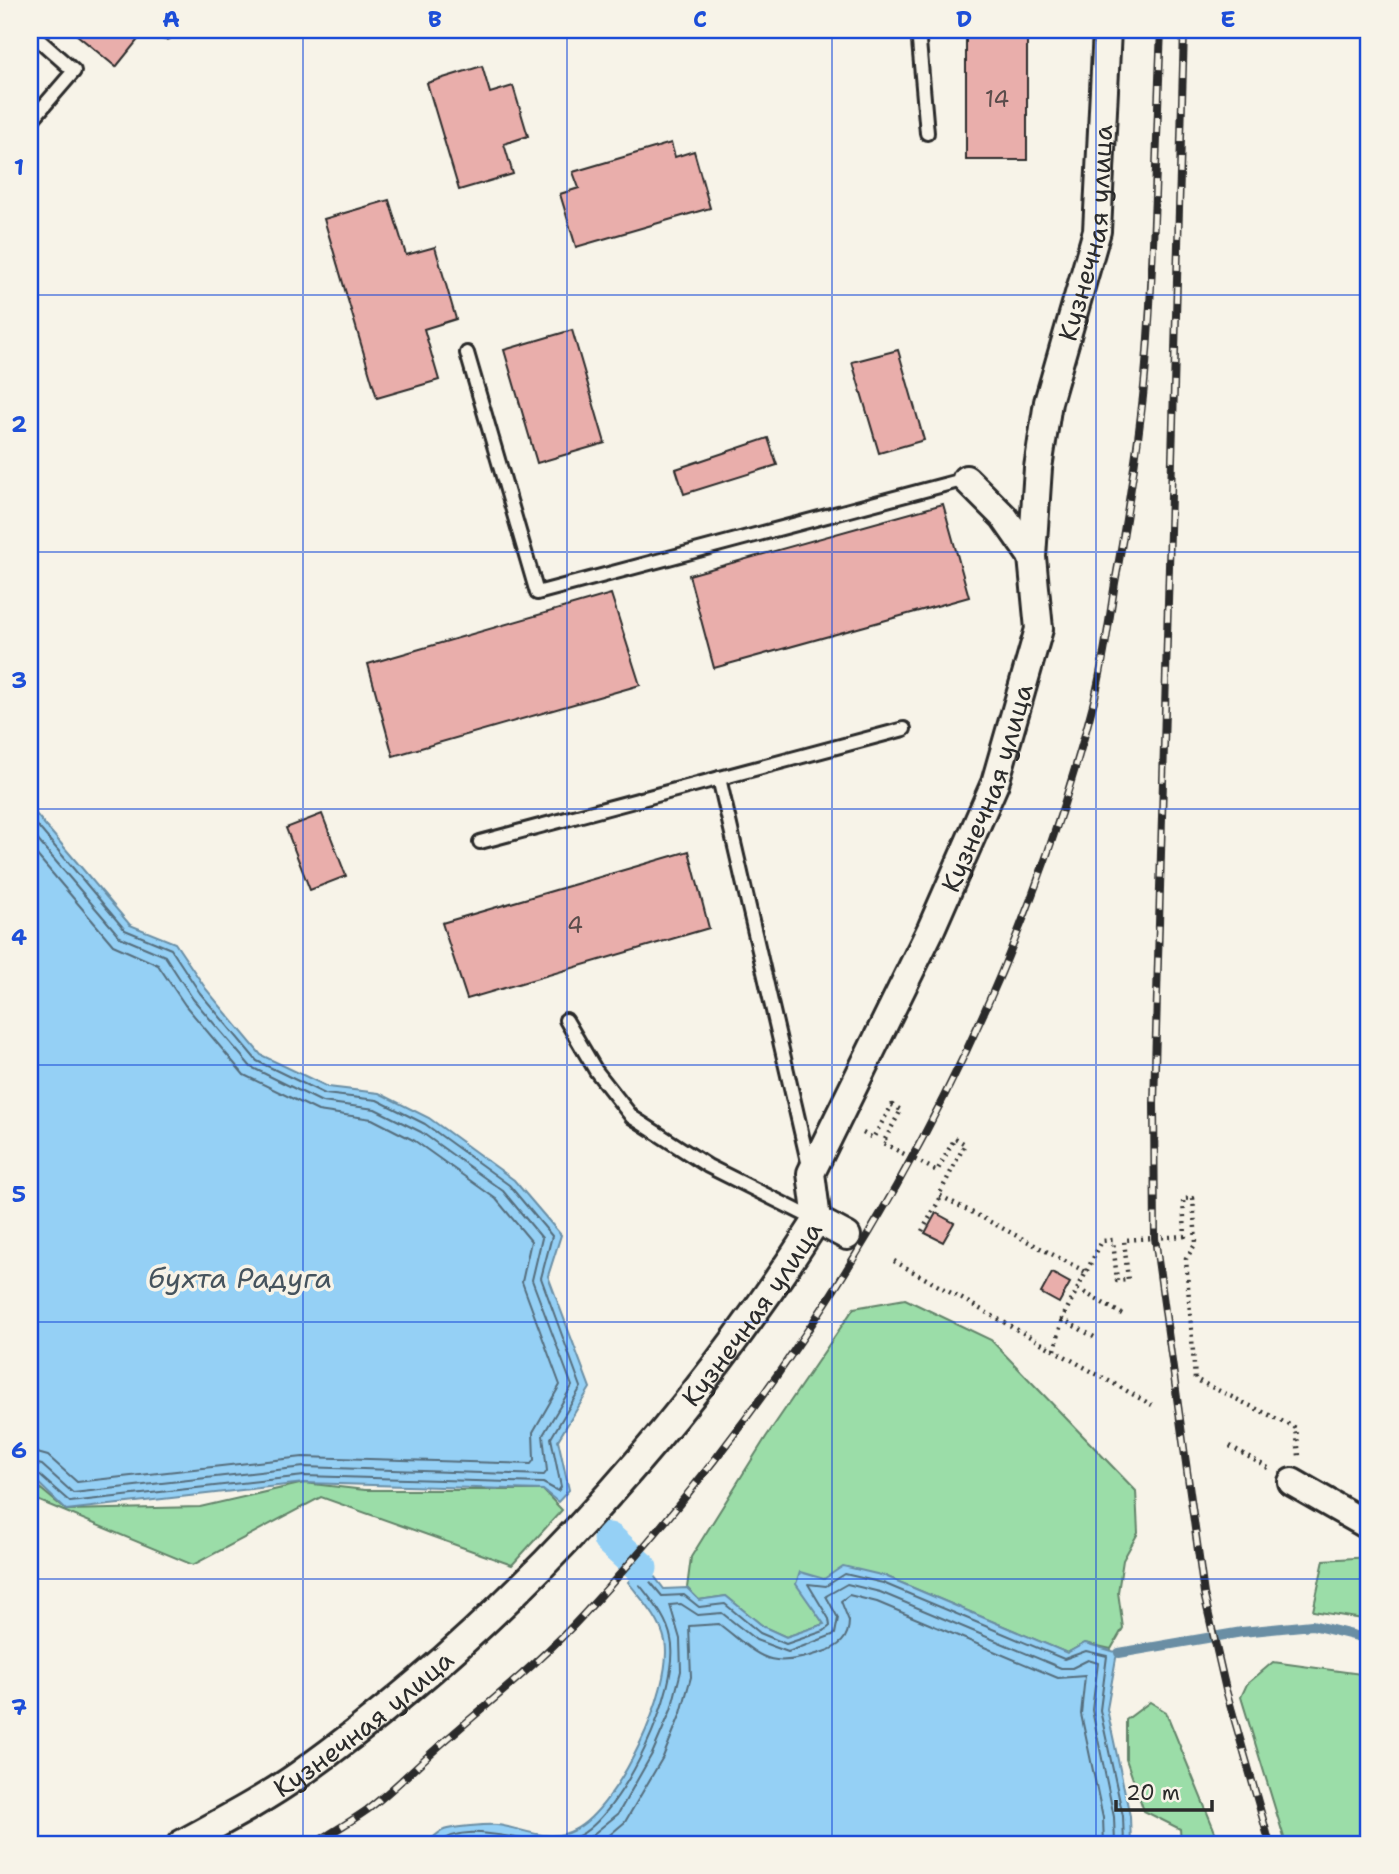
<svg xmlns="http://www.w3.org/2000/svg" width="1399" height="1874" viewBox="0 0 1399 1874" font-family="'Shantell Sans',sans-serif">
<rect width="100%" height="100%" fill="#f7f3e8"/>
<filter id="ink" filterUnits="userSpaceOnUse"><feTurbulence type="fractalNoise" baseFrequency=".0143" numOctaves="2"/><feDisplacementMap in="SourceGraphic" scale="14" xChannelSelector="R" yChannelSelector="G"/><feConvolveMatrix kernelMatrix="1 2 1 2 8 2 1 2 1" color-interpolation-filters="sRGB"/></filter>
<g filter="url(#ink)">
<g fill="#9bdda8" stroke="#63846a" stroke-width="2">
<polygon points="905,1299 991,1340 1136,1491 1138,1533 1123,1560 1118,1592 1123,1628 1111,1649 1085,1643 1067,1653 885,1576 824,1579 797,1584 824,1624 786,1637 764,1627 726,1596 699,1600 687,1588 691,1557 766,1437 854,1308"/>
<polygon points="30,1480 66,1510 200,1507 304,1483 365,1490 543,1490 562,1510 512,1565 321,1497 193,1565 30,1497"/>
<polygon points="1369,1557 1369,1620 1313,1611 1324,1560"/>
<polygon points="1273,1662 1369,1675 1369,1844 1286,1844 1241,1697 1247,1684"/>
<polygon points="1150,1702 1166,1712 1220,1844 1181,1844 1180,1829 1144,1811 1126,1759 1126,1720"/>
</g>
<g fill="#95d0f5" stroke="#6b8ea4" stroke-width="2">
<polygon points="30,807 130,925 175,943 206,989 261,1055 328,1087 379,1093 429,1118 514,1180 561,1235 548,1276 590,1388 558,1440 569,1490 558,1502 543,1490 304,1483 66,1510 30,1475"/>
<path d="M843,1566l42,10 182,77 18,-10 34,10 -3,5 -9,51 23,107 1,28h-724l4,-5 16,4c5,-4 11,-11 17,-13 7,-3 45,-6 53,-5 26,3 51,19 77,5 43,-21 100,-142 91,-189 -5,-23 -23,-41 -37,-59l13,-14 10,4 13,17 23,-1 12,12 27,-4 38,31 22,10 38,-13 -28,-40 4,-12 24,7z"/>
</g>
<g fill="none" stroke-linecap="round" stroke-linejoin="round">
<g stroke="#556d7c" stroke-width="2">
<polyline points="30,817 125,930 171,949 200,993 257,1061 325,1094 377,1100 425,1124 509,1185 552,1236 541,1278 581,1387 551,1438 561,1487 558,1491 543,1483 304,1476 70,1502 37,1473 30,1471"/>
<polyline points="30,831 120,937 165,956 193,999 251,1067 322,1102 375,1109 421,1132 503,1191 542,1238 532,1280 572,1386 543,1435 547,1471 544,1475 304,1467 73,1493 42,1465 30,1462"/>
<polyline points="30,847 113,945 158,965 185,1005 244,1075 318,1111 372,1119 415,1141 496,1199 531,1241 522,1282 560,1385 533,1432 534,1460 531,1464 303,1457 77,1482 48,1456 30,1451"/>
<path d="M437,1844c38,-30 97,11 139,-7 45,-19 106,-150 95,-198 -4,-22 -19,-38 -32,-55l3,-6h5l15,18 22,-1 15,12 26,-3 35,29 26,11 38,-13 6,-5 -1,-7 -21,-35 18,2 19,-12 38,9 181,76 22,-8 21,5 -7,54 23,106 1,28"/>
<polyline points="581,1844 618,1814 652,1754 671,1710 681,1671 680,1639 670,1605 681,1604 698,1615 722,1613 756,1640 788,1652 835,1634 838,1618 826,1596 847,1584 880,1592 1061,1668 1072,1668 1088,1660 1098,1663 1092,1710 1114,1817 1115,1844"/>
<path d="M599,1844l26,-22 38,-65 18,-44 10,-36 -2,-51 30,-2c43,33 47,47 104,28 16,-5 26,-13 26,-31l-8,-20 8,-6 28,7 181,76 27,-2 -4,38 22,104 1,26"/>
</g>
<polyline stroke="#6b8ea4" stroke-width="10" points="1119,1653 1242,1632 1312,1625 1369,1639"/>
<polyline stroke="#95d0f5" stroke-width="33" points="609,1539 641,1568"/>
</g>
<g fill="#e9aeab" stroke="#2b2b2b" stroke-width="2">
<polygon points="71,30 133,30 141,36 116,67"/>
<polygon points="1027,36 1027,160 966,160 966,37"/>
<polygon points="482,66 490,93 513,86 528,136 504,144 513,174 459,190 427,83"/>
<polygon points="671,143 675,157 694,151 710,208 576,247 560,194 579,188 573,172"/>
<polygon points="389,200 406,255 435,247 456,319 424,329 439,380 377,398 324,219"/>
<polygon points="572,330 605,443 537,463 504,350"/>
<polygon points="898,350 924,440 879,453 852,362"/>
<polygon points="768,438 777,465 684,494 676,469"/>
<polygon points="943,504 969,597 714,668 689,575"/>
<polygon points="611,594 640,685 393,756 368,664"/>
<polygon points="322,814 346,876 310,890 286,828"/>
<polygon points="689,851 709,928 467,999 442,923"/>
<polygon points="936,1213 954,1223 943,1242 925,1233"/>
<polygon points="1052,1273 1070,1283 1059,1303 1041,1293"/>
</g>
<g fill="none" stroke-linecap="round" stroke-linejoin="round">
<defs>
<g id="lane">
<polyline points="164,30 166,32"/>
<polyline points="918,30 927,133"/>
<polyline points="30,32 74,71 30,122"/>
<polyline points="467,353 537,593 966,479"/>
<polyline points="719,778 809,1166"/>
<polyline points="480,842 904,729"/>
<polyline points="566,1020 596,1071 632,1117 708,1166 816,1220"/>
</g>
<g id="street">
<polyline points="966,479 1004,517 1032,557"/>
<polyline points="817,1220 847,1236"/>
<polyline points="1292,1482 1369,1526"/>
<path id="s1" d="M181,1844c40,-22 81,-43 119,-70 204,-146 382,-343 517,-554l-6,-47 120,-244 64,-146 44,-154 -7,-72 6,-89 10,-66 49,-171 10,-201"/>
</g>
</defs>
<use href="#lane" stroke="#2b2b2b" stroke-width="18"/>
<use href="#street" stroke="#2b2b2b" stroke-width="32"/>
<g stroke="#2b2b2b" stroke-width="4.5" stroke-dasharray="2 5" stroke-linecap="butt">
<polyline points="863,1133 873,1138 892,1105 901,1110 883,1143 937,1171 955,1138 965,1144 939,1195 1086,1272"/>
<polyline points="922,1231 941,1197"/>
<polyline points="894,1261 1152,1405"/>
<polyline points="1078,1289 1122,1314"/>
<polyline points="1094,1337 1062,1319 1102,1241 1113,1240 1117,1281 1128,1280 1124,1240 1185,1236 1183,1199 1193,1198 1196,1243 1186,1259 1195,1379 1296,1428 1299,1456"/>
<polyline points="1055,1350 1062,1319"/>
<polyline points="1230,1446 1268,1468"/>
</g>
<use href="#lane" stroke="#f7f3e8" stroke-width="12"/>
<use href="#street" stroke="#f7f3e8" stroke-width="26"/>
<defs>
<g id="rail">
<polyline points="1184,30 1154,1103 1155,1238 1204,1594 1226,1690 1270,1844"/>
<path d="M314,1844c17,-11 36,-22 53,-34 30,-23 57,-52 86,-76 45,-39 92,-77 132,-121 238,-258 422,-575 510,-916 9,-37 14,-76 20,-114 13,-72 25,-145 31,-218 9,-111 10,-224 15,-335"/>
</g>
</defs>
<use href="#rail" stroke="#2b2b2b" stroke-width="8"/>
<use href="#rail" stroke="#f7f3e8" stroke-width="5" stroke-dasharray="16" stroke-linecap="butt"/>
</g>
</g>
<path fill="none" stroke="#1d4ed8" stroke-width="2" stroke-opacity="0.55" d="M303,30v1814M567,30v1814M832,30v1814M1096,30v1814M30,295h1339M30,552h1339M30,809h1339M30,1065h1339M30,1322h1339M30,1579h1339"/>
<g text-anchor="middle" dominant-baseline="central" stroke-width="7" stroke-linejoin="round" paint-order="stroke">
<g font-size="23" fill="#5a4c4b">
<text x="997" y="99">14</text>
<text x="575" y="925">4</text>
</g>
<g font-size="26" fill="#2b2b2b" stroke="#f7f3e8">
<text stroke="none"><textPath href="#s1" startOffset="1942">Кузнечная улица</textPath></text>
<text stroke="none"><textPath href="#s1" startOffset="1372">Кузнечная улица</textPath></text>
<text stroke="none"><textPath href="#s1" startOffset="786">Кузнечная улица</textPath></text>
<text stroke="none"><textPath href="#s1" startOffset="219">Кузнечная улица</textPath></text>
</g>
<g font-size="28" font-style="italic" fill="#46545e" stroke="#f7f3e8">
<text x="240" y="1278">бухта Радуга</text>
</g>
</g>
<rect width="1399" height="1874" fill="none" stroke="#f7f3e8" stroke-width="77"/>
<path d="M1116 1800v10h96v-10" fill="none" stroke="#2b2b2b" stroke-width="3.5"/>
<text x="1126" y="1800" font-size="21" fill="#2b2b2b" stroke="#f7f3e8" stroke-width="5" paint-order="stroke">20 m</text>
<rect x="38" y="38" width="1322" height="1798" fill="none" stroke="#1d4ed8" stroke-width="2.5"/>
<g font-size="23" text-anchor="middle" font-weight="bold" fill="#1d4ed8">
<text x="171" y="27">A</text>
<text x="435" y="27">B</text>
<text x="700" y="27">C</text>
<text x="964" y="27">D</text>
<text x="1228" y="27">E</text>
<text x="19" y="175">1</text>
<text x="19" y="432">2</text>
<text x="19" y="688">3</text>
<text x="19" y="945">4</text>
<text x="19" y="1202">5</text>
<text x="19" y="1458">6</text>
<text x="19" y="1715">7</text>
</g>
</svg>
